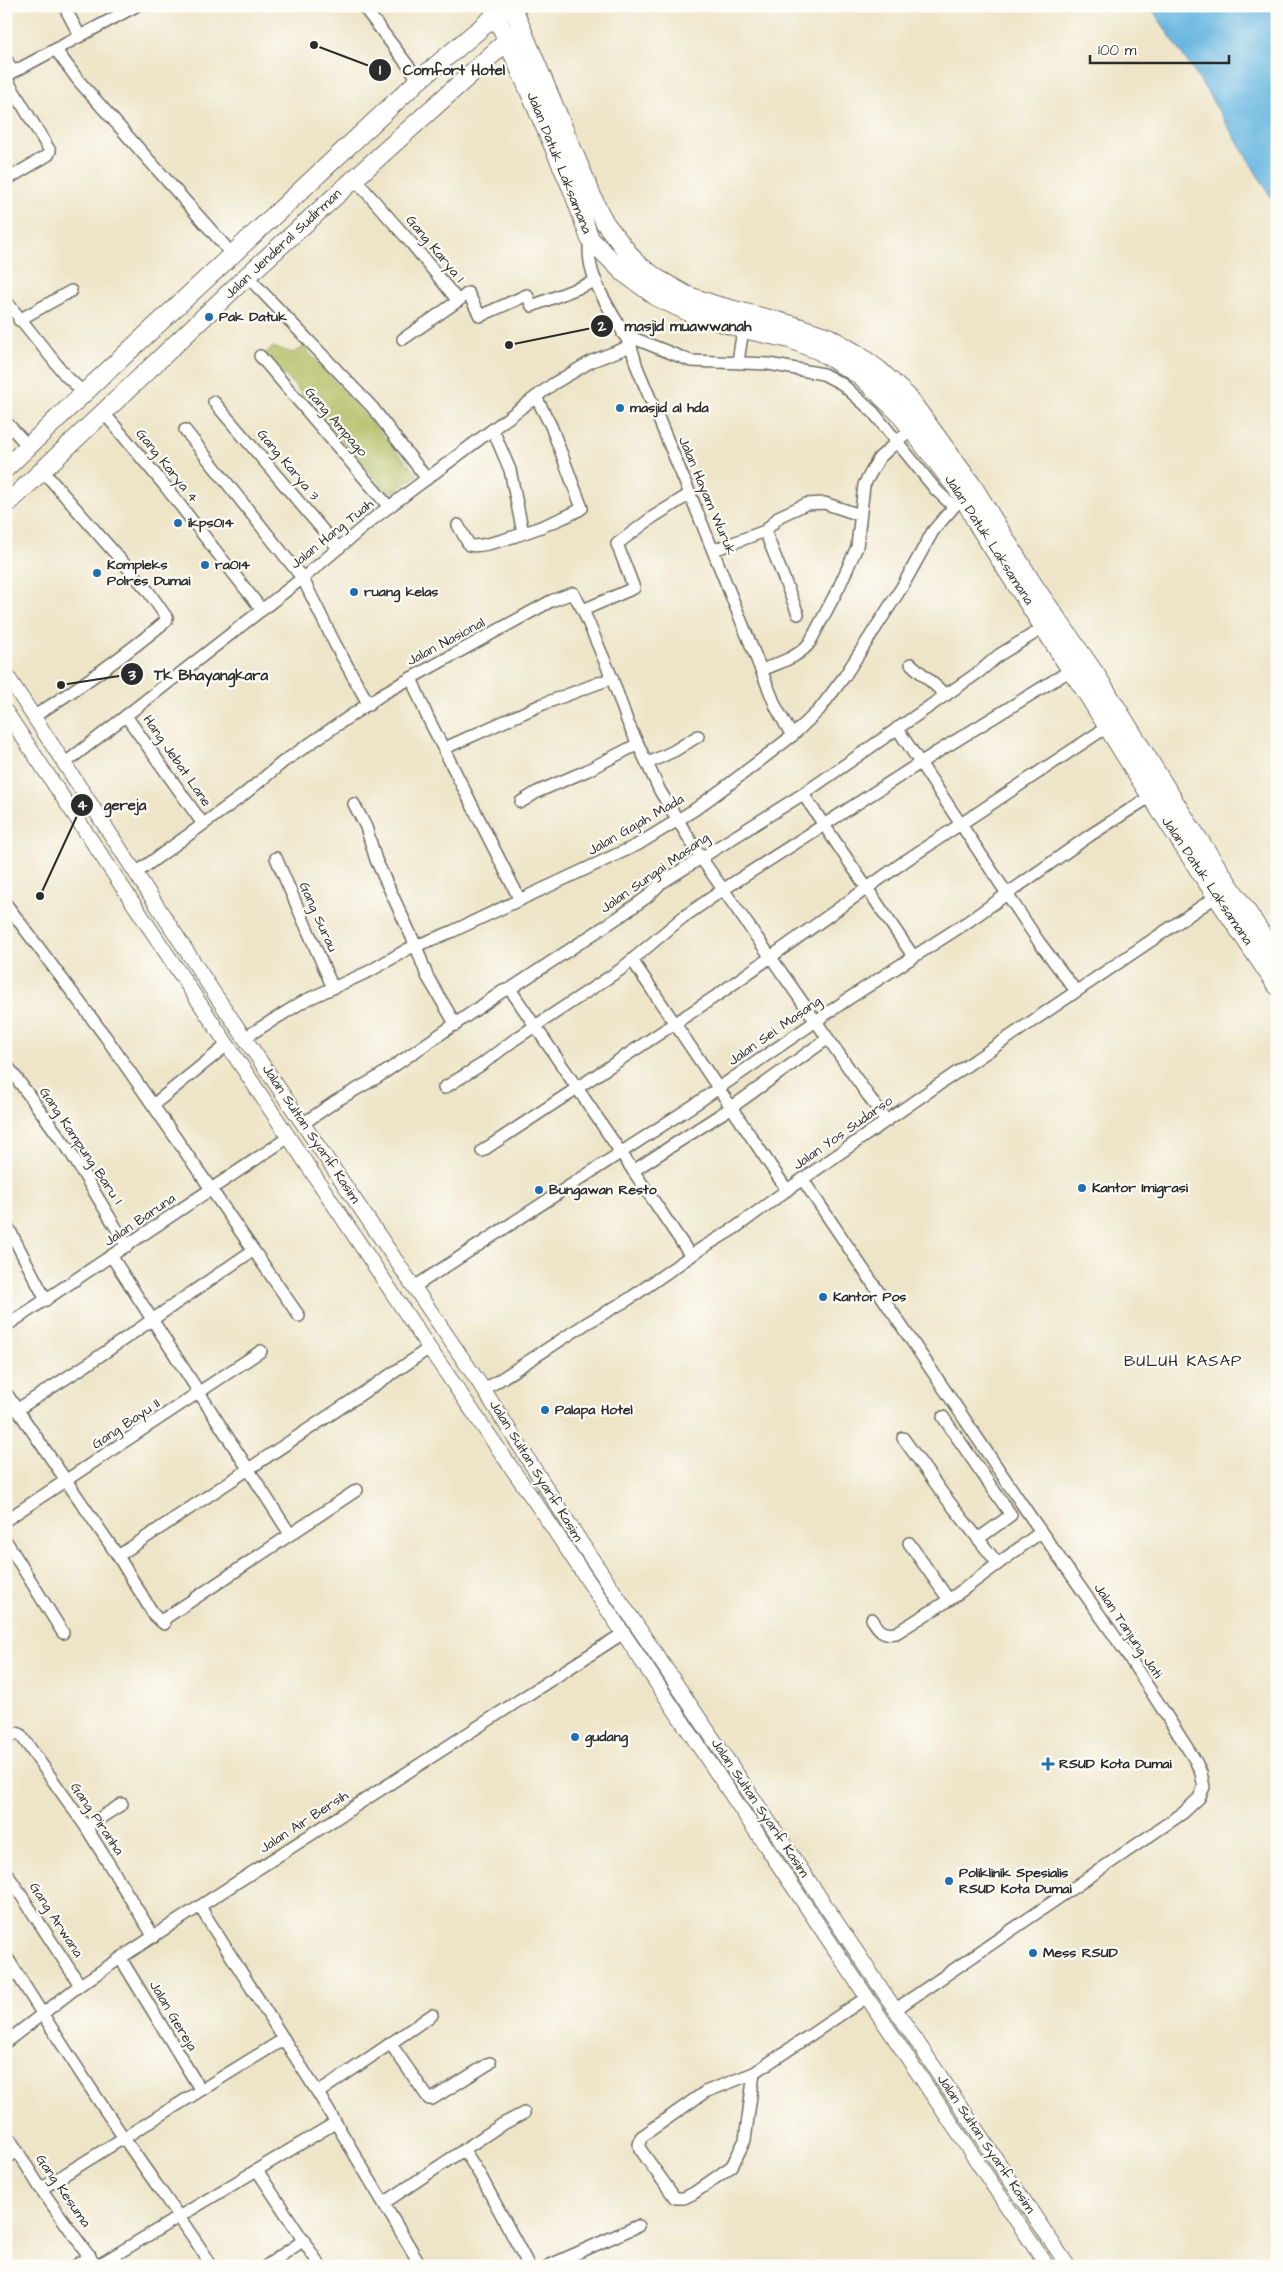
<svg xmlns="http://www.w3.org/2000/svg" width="1283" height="2272" viewBox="0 0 1283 2272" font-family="'Architects Daughter',sans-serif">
<rect width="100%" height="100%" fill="#fdfcf7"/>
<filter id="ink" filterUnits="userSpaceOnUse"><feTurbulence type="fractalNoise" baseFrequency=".02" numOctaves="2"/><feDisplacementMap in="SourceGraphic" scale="10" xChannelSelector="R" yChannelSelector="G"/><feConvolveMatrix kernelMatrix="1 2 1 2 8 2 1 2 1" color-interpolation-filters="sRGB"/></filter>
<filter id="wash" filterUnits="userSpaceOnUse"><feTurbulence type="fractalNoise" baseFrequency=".0096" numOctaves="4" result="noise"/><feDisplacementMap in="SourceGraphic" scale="20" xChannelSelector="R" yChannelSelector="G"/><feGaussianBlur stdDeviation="1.12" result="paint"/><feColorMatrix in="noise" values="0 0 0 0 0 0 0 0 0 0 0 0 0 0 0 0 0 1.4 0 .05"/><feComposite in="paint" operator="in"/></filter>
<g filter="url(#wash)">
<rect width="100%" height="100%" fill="#eee5c8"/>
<polygon fill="#afba5c" stroke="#6d7244" points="273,347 293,353 304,347 418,475 389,495 288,378 267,358 266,353"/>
<polygon fill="#65b5e0" stroke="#487086" points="1150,6 1277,6 1277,207 1206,90"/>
</g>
<g filter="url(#ink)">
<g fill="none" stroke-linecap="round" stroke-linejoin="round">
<defs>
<g id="minor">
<polyline points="64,6 80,36"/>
<polyline points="363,6 419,80"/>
<polyline points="56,50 78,80 232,254"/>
<polyline points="6,59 13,72"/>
<polyline points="6,76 136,6"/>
<polyline points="6,78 50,151 48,155 6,180"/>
<polyline points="354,178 412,244 458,301 468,293 480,316 527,295 532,306 596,281"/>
<path d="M590,239c-7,38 24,74 40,106 3,7 5,15 7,22l53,127 86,213 16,29"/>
<polyline points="247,276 372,407 427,479"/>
<polyline points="6,301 66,376 84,393"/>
<polyline points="19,320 71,291"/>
<polyline points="623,334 691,361 769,364 823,374 842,384 873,412 936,490 953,506"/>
<polyline points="403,339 458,301"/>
<polyline points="260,356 389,507"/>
<polyline points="738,362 743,329"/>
<polyline points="214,402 338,548"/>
<polyline points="104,413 165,486 262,610"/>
<polyline points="6,422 28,446"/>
<polyline points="185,430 303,579 335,644 369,705"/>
<polyline points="493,430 510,470 523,533"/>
<path d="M458,525l11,20c15,6 99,-27 113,-37l-31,-82 -15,-29"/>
<polyline points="765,531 798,614"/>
<polyline points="714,550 765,531 780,516 806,504 824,503 860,515"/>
<polyline points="583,610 634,588 617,544 653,517 690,494"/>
<polyline points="911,664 946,695"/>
<path d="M762,670c16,-7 38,-13 48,-28l29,-55 18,-40 7,-62 15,-27 33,-30"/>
<polyline points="411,678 427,716 520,900"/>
<polyline points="126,716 203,824"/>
<path d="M33,717c47,-30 91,-61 133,-96l1,-3 -19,-27 -106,-121"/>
<polyline points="897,728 1039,942 1076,991"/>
<polyline points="445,748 543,704 612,678"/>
<polyline points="648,763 674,751 698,736"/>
<polyline points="64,764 309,573 373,519 553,384 592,361 631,346"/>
<polyline points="803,794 913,956"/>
<polyline points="521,802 537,792 586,771 638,744"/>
<polyline points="354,804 366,827 376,860 416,946 427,976 456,1025"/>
<polyline points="276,858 333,988"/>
<polyline points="136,873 242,796 283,762 384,693 551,601 573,593 583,610 612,678 628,723 660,791 701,858 886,1121"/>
<polyline points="6,904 105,1036 299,1316"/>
<polyline points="632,960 787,1190"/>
<polyline points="510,989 691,1256"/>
<polyline points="244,1038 304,1001 370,971 408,949 451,932 637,845 694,810 728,785 792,736 819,710 844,677 902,587 933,531 963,496"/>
<polyline points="6,1064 69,1150 127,1246"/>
<polyline points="444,1088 481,1065 514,1040 620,970 682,918 724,889 934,754 1071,670"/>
<polyline points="153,1105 227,1045"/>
<polyline points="304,1123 336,1101 378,1077 503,991 510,989 619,917 647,897 661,883 803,794 979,672 999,655 1045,627"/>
<polyline points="482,1151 719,994 905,861 1107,727"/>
<polyline points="633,1171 732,1107 827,1039"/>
<polyline points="803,1180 1030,1516 1125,1651 1195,1760 1201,1773 1204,1787 1199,1798 1183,1813 896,2009"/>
<polyline points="6,1223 46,1300"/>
<polyline points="112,1257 290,1534"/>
<polyline points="414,1287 694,1105 851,997 966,923 1089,836 1151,796"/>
<polyline points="6,1326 289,1137"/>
<polyline points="415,1358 429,1348"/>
<polyline points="484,1390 587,1323 629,1299 702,1248 735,1228 787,1190 922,1096 1217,896"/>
<polyline points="6,1393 118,1556 154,1615 164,1624 164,1619 357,1490"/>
<polyline points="18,1409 88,1364 252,1251"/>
<polyline points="943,1417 1011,1515 978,1539"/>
<polyline points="903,1438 943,1494 998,1564"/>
<polyline points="6,1520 261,1351"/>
<polyline points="6,1541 63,1633"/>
<polyline points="909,1543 949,1600"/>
<polyline points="118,1556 411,1361"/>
<path d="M872,1619c7,11 10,16 24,14l53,-33 92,-68"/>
<polyline points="6,1739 16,1733 20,1734 86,1827 154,1937"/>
<polyline points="86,1827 122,1804"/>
<polyline points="6,1872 80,1985"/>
<polyline points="200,1907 318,2093 421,2266"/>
<path d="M6,1956c38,61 77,122 118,182 29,43 60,84 88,128"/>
<polyline points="121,1959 200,2089"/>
<polyline points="6,2042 80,1985 163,1930 622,1634"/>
<polyline points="390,2043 429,2099 432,2099 490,2063"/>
<polyline points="754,2073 745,2140 732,2166 694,2193 684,2198 675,2198 640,2149 639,2145 641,2137 705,2092 754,2073 867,1997"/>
<polyline points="318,2093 432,2015"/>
<polyline points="6,2133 41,2189 96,2266"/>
<polyline points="464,2150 480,2175 529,2266"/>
<polyline points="6,2159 17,2151"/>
<polyline points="257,2170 320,2266"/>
<polyline points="41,2189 284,2039"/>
<polyline points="384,2203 501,2125 524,2113"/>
<polyline points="75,2266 90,2256"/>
<polyline points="97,2266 335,2123"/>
<polyline points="266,2266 304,2240"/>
<polyline points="548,2266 638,2226"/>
</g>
<g id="tertiary">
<polyline points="6,674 212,990 484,1390 582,1544 1068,2266"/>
<polyline points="6,712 429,1348 544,1515 1047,2266"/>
</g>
<g id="primary">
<polyline points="6,468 84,393 419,80 507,6"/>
<polyline points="6,505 247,276 517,32"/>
</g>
<g id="trunk">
<polyline points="492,6 573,191 590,239 624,273 657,297 691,313 743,329 790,339 818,350 861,376 899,413 963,496 978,525 1071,670 1083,687 1138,776 1205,879 1277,986"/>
<polyline points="511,6 517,18 597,208 605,223 636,263 658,279 686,295 715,305 792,325 828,337 857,354 879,370 907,396 972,485 1034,586 1098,678 1187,822 1277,957"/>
</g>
</defs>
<use href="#minor" stroke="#6f6c62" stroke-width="14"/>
<use href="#tertiary" stroke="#6f6c62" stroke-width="16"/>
<use href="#primary" stroke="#6f6c62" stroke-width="20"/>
<use href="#trunk" stroke="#6f6c62" stroke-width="20"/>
<use href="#minor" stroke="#fff" stroke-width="11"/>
<use href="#tertiary" stroke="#fff" stroke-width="14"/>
<use href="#primary" stroke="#fff" stroke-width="18"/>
<use href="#trunk" stroke="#fff" stroke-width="18"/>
</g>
</g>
<g fill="#1f6fb2" stroke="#fdfcf7" stroke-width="2">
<circle cx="209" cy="317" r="5"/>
<circle cx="620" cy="408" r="5"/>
<circle cx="178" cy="523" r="5"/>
<circle cx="205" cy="565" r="5"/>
<circle cx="97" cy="573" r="5"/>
<circle cx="354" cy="592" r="5"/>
<circle cx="1082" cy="1188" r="5"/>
<circle cx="539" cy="1190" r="5"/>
<circle cx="823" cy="1297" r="5"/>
<circle cx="545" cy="1410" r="5"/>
<circle cx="575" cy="1737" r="5"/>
<path d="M1045.5 1756.5h5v5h5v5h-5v5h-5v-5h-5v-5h5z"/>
<circle cx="949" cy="1881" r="5"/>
<circle cx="1033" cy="1953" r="5"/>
</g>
<g text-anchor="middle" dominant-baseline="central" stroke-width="4.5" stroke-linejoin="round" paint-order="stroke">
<g font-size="14" fill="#2b2b2b" stroke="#fdfcf7">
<text transform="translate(559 163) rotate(68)">Jalan Datuk Laksamana</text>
<text transform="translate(283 244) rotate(-43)">Jalan Jenderal Sudirman</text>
<text transform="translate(435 249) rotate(50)">Gang Karya 1</text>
<text transform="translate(336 422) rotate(49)">Gang Ampago</text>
<text transform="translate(288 465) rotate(50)">Gang Karya 3</text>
<text transform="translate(167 466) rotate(51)">Gang Karya 4</text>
<text transform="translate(707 496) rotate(67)">Jalan Hayam Wuruk</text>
<text transform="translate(332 534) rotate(-39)">Jalan Hang Tuah</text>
<text transform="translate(989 540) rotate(57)">Jalan Datuk Laksamana</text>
<text transform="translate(446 642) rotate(-28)">Jalan Nasional</text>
<text transform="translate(177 761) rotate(55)">Hang Jebat Lane</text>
<text transform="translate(636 825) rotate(-30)">Jalan Gajah Mada</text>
<text transform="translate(655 873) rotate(-35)">Jalan Sungai Masang</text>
<text transform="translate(1207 881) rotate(56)">Jalan Datuk Laksamana</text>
<text transform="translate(318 917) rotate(66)">Gang Surau</text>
<text transform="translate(775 1031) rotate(-35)">Jalan Sei. Masang</text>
<text transform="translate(843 1133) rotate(-35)">Jalan Yos Sudarso</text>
<text transform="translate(311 1134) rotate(56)">Jalan Sultan Syarif Kasim</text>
<text transform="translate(81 1146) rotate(56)">Gang Kampung Baru I</text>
<text transform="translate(140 1220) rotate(-34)">Jalan Baruna</text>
<text transform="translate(126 1424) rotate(-34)">Gang Bayu II</text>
<text transform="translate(536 1471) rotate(58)">Jalan Sultan Syarif Kasim</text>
<text transform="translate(1128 1631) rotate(56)">Jalan Tanjung Jati</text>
<text transform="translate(760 1808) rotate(56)">Jalan Sultan Syarif Kasim</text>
<text transform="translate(97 1819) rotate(56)">Gang Piranha</text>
<text transform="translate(304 1822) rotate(-33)">Jalan Air Bersih</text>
<text transform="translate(56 1920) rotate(57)">Gang Arwana</text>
<text transform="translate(173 2016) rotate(59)">Jalan Gereja</text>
<text transform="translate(986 2144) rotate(56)">Jalan Sultan Syarif Kasim</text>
<text transform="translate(63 2191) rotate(55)">Gang Kesuma</text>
</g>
<g font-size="14" font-weight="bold" fill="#2b2b2b" stroke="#fdfcf7" text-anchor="start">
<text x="219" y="317">Pak Datuk</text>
<text x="630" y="408">masjid al hda</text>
<text x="188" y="523">ikps014</text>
<text x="107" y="565">Kompleks<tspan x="107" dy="16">Polres Dumai</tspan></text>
<text x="215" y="565">ra014</text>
<text x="364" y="592">ruang kelas</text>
<text x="1092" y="1188">Kantor Imigrasi</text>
<text x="549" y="1190">Bungawan Resto</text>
<text x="833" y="1297">Kantor Pos</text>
<text x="555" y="1410">Palapa Hotel</text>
<text x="585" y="1737">gudang</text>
<text x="1059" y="1764">RSUD Kota Dumai</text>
<text x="959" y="1873">Poliklinik Spesialis<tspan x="959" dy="16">RSUD Kota Dumai</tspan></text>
<text x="1043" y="1953">Mess RSUD</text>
</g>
<g font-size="16" letter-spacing="1" fill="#2b2b2b" stroke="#fdfcf7">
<text x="1183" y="1361">BULUH KASAP</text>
</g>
</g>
<path fill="none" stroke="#2b2b2b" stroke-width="2" d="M314 45L380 70M509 345L602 326M61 685L132 674M40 896L82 805"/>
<g fill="#2b2b2b" stroke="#fdfcf7" stroke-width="2">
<circle cx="314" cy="45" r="5"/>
<circle cx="509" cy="345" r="5"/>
<circle cx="61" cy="685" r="5"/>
<circle cx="40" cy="896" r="5"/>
<circle cx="380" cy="70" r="12"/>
<circle cx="602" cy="326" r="12"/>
<circle cx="132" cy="674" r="12"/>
<circle cx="82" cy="805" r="12"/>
</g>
<g font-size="15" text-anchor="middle" font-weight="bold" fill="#fff">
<text x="380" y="75">1</text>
<text x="602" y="331">2</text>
<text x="132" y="680">3</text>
<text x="82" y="810">4</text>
</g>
<g font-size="15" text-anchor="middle" font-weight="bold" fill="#2b2b2b" stroke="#fdfcf7" stroke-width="4.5" stroke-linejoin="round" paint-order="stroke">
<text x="454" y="75">Comfort Hotel</text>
<text x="688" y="331">masjid muawwanah</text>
<text x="211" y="680">Tk Bhayangkara</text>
<text x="125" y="810">gereja</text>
</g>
<rect width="1283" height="2272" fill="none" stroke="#fdfcf7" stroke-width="25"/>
<path d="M1090 55v8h139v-8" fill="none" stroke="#2b2b2b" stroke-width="2.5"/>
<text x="1098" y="55" font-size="15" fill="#2b2b2b" stroke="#fdfcf7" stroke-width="4" paint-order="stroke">100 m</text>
</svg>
